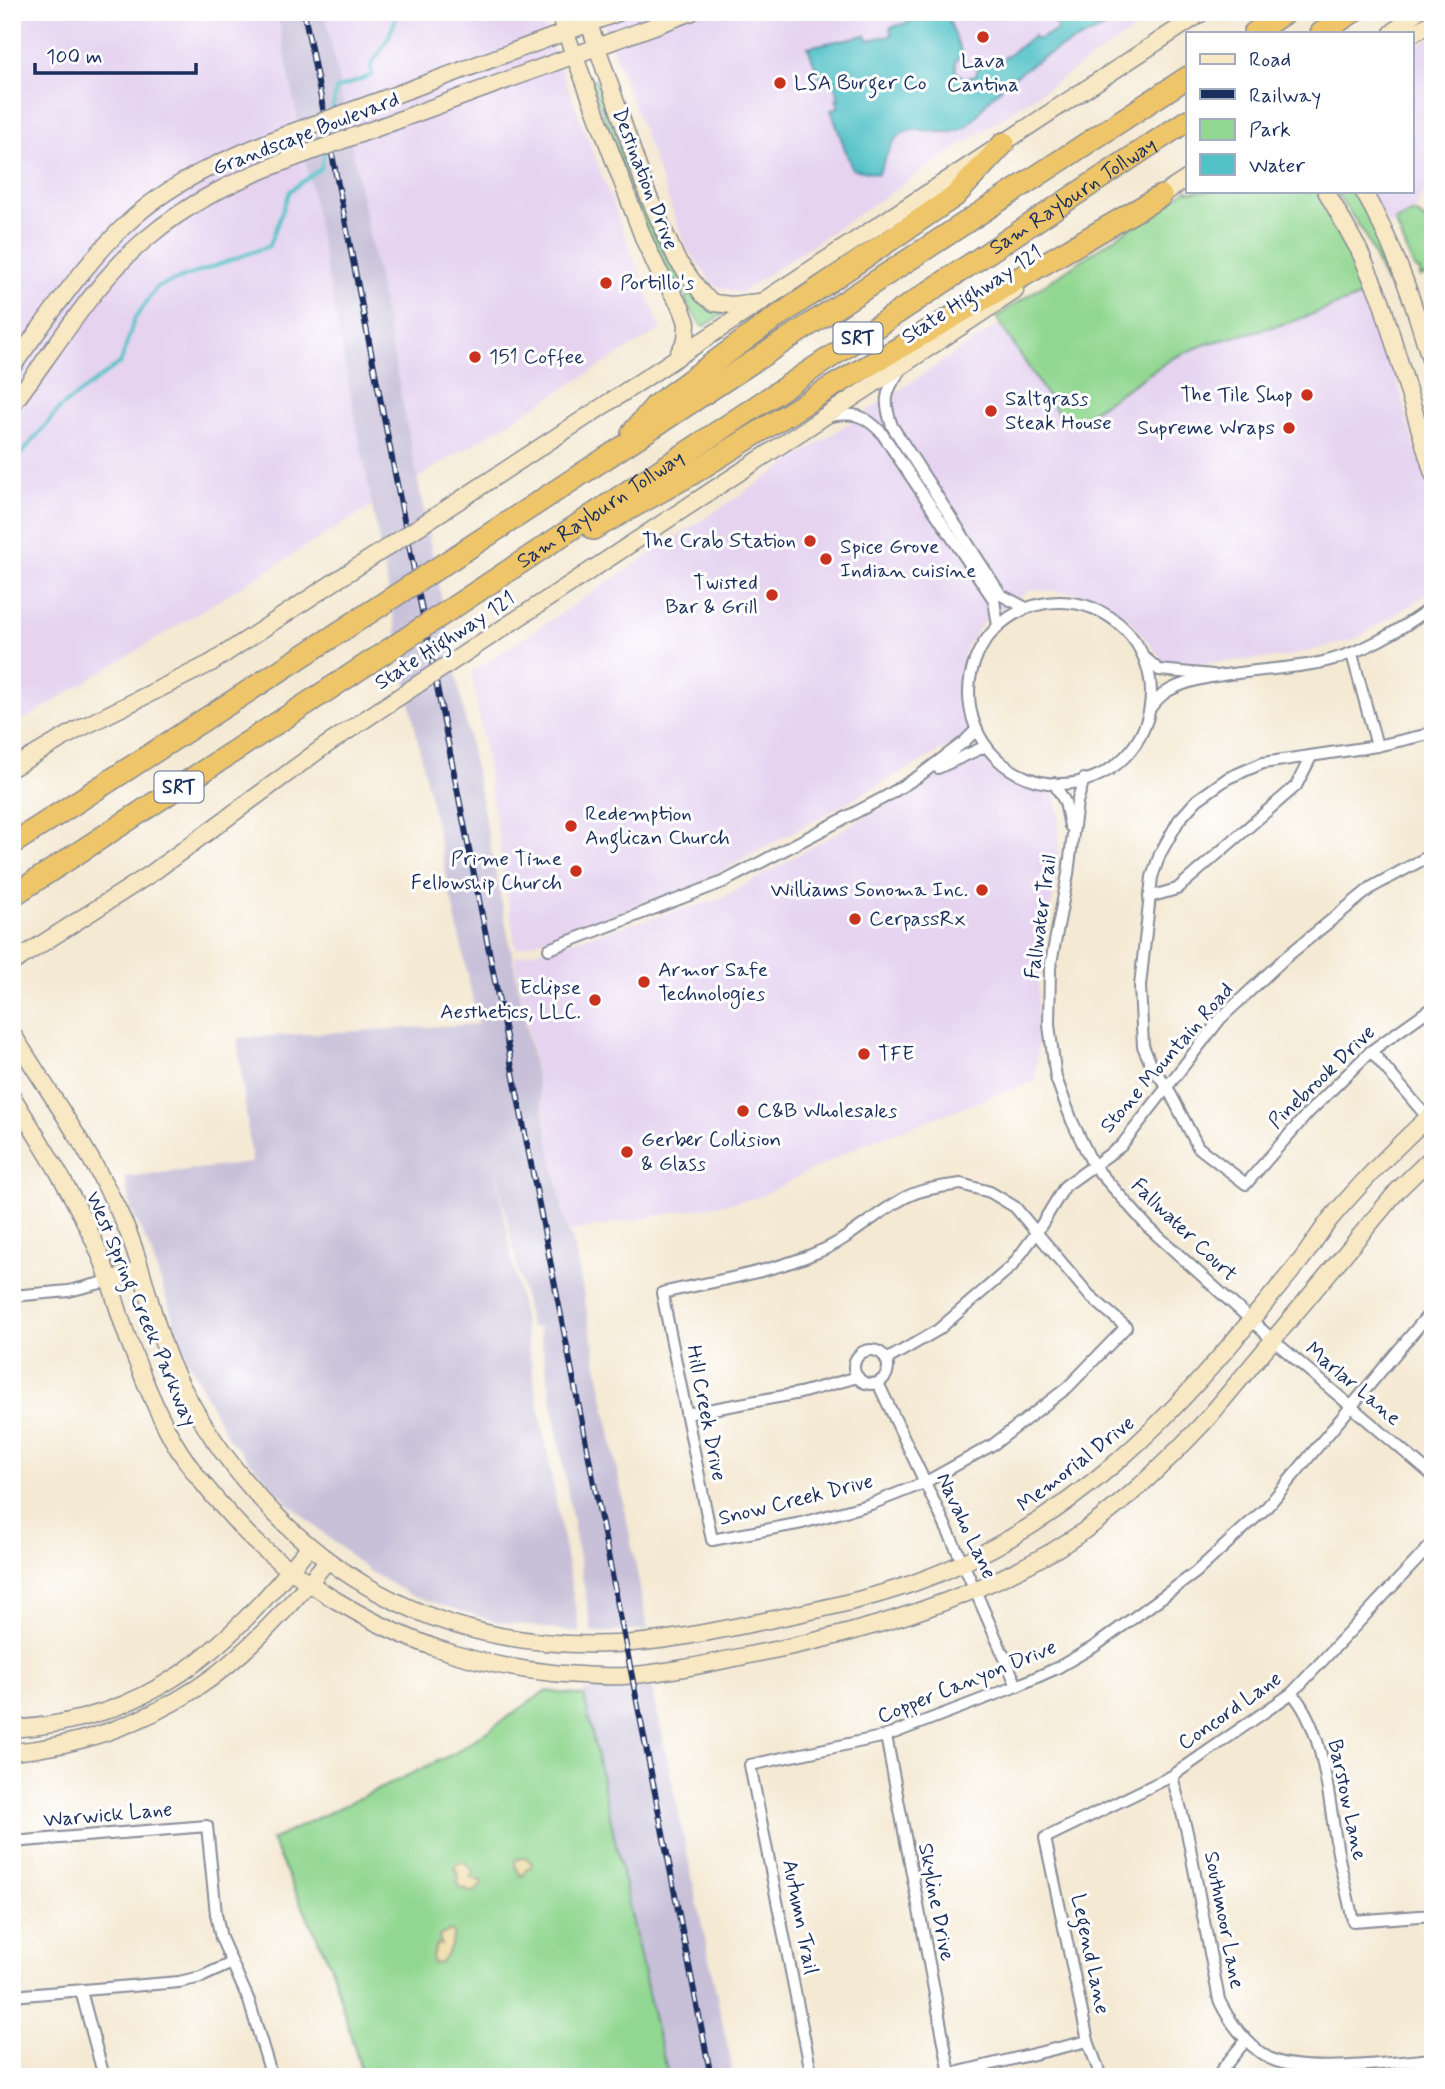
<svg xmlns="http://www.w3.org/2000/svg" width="1445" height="2089" viewBox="0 0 1445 2089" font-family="Mynerve,sans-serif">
<rect width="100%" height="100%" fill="#fff"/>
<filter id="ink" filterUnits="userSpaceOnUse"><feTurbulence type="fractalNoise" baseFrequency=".0143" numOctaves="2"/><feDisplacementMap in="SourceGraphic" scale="14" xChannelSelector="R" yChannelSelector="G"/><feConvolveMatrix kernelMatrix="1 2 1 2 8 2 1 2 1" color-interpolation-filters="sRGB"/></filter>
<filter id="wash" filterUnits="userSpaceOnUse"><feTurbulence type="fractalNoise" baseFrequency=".00686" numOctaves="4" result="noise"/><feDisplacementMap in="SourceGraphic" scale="28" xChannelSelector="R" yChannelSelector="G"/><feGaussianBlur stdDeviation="1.57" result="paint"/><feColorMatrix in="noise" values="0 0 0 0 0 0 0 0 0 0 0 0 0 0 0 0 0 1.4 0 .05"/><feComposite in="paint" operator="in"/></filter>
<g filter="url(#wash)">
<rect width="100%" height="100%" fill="#f4e9d3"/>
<g fill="#e5d3f0">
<polygon points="12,12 539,12 661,329 12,727"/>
<polygon points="599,12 1161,12 740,293 713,285 686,247"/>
<polygon points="1433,35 1433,187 1423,193 1415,212 1390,227 1369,191 1412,191 1412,49"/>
<polygon points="1201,191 1352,254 1383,329 1415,447 1433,495 1433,591 1354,640 1284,657 1168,666 1128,618 1085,594 1032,589 983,622 966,647 958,690 970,735 691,888 516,949 472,672"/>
<polygon points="981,751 1010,778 1055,792 1059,812 1058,870 1038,976 1038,1052 1035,1081 863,1144 757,1198 567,1232 514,957 720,899"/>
</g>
<g fill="#c7c0d8">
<polygon points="277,12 325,12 567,1232 573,1239 648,1630 592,1633 539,1327 530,1327 494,1158 580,1633 494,1621 410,1595 367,1570 289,1504 228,1438 186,1357 150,1250 131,1209 125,1177 252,1163 237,1038 478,1024 413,718"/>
<polygon points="652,1687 734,2077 669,2077 656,2030 584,1696 584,1690"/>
</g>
<g fill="#92d791" stroke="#568378" stroke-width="2">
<polygon points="595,79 654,233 669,260 690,287 684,294 680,294 650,241 590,80"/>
<polygon points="1188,189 1188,191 1320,191 1367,283 1364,294 1359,297 1291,322 1206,344 1173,358 1070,426 1065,418 1062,419 996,317"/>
<polygon points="1335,191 1356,191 1374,225 1395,272 1392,282 1386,283 1385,280 1364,233"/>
<polygon points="1412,213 1417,214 1433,225 1433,273 1420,277 1420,271 1414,268 1395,221"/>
<polygon points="690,293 694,293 722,311 723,314 705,326 702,326 684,300"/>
<polygon points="546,1691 584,1696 656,2030 669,2077 363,2077 330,1964 271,1840 455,1753"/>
</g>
<g fill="#eeda9e" stroke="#84847e" stroke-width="2">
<polygon points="521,1858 526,1858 532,1863 531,1867 526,1869 524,1875 521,1876 515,1865 515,1860"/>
<polygon points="459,1862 465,1862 475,1873 470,1877 481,1881 482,1885 474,1892 469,1892 466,1888 463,1890 458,1884 459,1876 454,1867"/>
<path d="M449,1931l4,1c2,15 -7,19 -12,31l-8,1 -1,-8 5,-12h4l-2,-8z"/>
</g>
<path fill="#53c2c7" stroke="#377892" stroke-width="2" d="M941,12h5l16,42 -6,7v10l9,8 11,-4 3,-11 25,-6 30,-22 3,4 21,-10 -3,-7 24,-11h55c-34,21 -74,32 -106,55 -15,10 -29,22 -41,35 -7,8 -12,19 -21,25 -22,15 -52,-10 -71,13 -7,9 -11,23 -17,34l-26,-5 -21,-59 8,-3 -3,-8 3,-1 -6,-17 -3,1 -3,-7 -8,2 -11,-30 58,-12 2,5 24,-5 -2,-7z"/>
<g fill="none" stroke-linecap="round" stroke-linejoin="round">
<g stroke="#53c2c7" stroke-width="3.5">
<polyline points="434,12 444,18 446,12"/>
<path d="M332,112l4,-23 36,-14 -1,-11c11,-13 23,-35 26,-52"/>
<polyline points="12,465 61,407 121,362 134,320 157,287 269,246 290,191 321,168 324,153"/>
</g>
</g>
</g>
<g filter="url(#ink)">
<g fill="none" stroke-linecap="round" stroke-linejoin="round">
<defs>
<g id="street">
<path d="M899,372c-15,21 -15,31 -7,54l109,169 25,13"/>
<path d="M830,416c25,-4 34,-1 51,16l113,168 4,26"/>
<circle cx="1060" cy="693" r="91"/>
<polyline points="1352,654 1377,746"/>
<polyline points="1144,657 1159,670 1213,675"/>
<path d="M1150,708c5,-6 9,-11 15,-15 34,-23 115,-21 158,-31 41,-10 76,-31 110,-56"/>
<polyline points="1433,730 1425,735 1377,746 1263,763 1228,778 1197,800 1179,820 1160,854 1152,877 1140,986 1143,1046 1152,1067 1166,1085 1198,1147 1246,1184 1308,1113 1371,1051 1433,1007"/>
<polyline points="938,768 986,746"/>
<polyline points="1084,779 1077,802 1068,874 1050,968 1049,1025 1056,1078 1072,1121 1093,1165 1148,1227 1273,1340 1433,1476"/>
<polyline points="1054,783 1065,802 1070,826"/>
<polyline points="1149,897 1177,889 1296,786 1311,757"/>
<polyline points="549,949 723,882 885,797 919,776 964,742 977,729"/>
<polyline points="1371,1051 1427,1117"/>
<path d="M961,1184l29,8 25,15 74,88 37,32 -58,60 -74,57 -70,39 -53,21 -69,19 -90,17 -50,-247c52,-12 107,-20 156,-41 30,-12 53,-35 81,-51 19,-12 40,-14 62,-17z"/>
<polyline points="12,1296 69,1291 109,1281"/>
<circle cx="871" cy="1367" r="17"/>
<polyline points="886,1360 938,1330 1012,1266 1037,1232 1065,1186 1121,1146 1221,1018 1286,957 1372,887 1433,854"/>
<polyline points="878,1383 963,1563 1017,1686"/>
<polyline points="686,1414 800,1393 858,1377"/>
<path d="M1292,1693c33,38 36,105 45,154 4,25 11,49 16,74l80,-6"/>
<polyline points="886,1736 950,2074"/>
<path d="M1172,1776l15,56 32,168c10,21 27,44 48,57 32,19 127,5 166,2"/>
<polyline points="12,1842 207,1826 216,1914 221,1938 249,2001 272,2077"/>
<polyline points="81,1991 104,2077"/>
<polyline points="12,1996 179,1982 201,1977 232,1963"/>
<polyline points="812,2077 750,1765 886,1736 1017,1686 1057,1668 1095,1646 1195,1573 1267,1507 1433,1309"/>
<polyline points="938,2077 1088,2041"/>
<polyline points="1101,2077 1088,2041 1045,1838 1172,1776 1292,1693 1433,1543"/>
<polyline points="1216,2077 1246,2040"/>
</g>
<g id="secondary">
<polyline points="558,12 644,240 658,270 682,309 687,323 686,340 677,356"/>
<polyline points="585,12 647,193 677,260 703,295 714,303 732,305 758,302"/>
<polyline points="1392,33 1416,12"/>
<polyline points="1412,34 1433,22"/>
<polyline points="389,97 620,12"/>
<polyline points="393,122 692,12"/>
<polyline points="1326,191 1359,250 1381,300 1433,474"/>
<path d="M1363,191c33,56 52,116 70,178"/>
<polyline points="1154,200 1188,178"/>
<path d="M12,367c38,-52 74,-107 122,-150 45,-40 101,-62 156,-84"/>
<path d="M12,405c42,-54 81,-122 134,-166 44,-38 94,-61 148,-81"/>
<polyline points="469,494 1203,12"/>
<polyline points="497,632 1015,291"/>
<polyline points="12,768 77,730 211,663 337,580"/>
<polyline points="12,963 152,873 322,748 364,720"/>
<path d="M12,1033c40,64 83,125 114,194 19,44 26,94 46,139 19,41 44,80 73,115 96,115 220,169 370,163 50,-2 105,-14 154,-24 48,-10 96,-20 142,-36 77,-27 147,-71 208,-124 66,-57 122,-128 178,-195 12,-14 22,-32 34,-47 32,-37 66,-73 102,-105"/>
<path d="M12,1096c33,53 67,107 91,166 10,26 16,55 27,82 11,29 23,59 38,87 16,32 46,67 71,94 26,29 60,52 93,73 71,43 138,67 221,75 24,2 47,4 71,3 52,-4 104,-17 155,-27 96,-20 189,-49 274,-98 59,-35 108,-83 155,-133l190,-228 35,-34"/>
<polyline points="109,1281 140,1269"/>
<path d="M12,1729c139,-9 213,-79 297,-182"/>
<path d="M12,1752c66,-6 130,-28 185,-64 46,-30 96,-85 130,-127"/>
</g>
<g id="highway">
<polyline points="1254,33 1286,12"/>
<polyline points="1321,33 1353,12"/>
<polyline points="632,433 656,405 765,325 955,196 1004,143"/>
<polyline points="593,529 690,475 828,389 1161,196"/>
<polyline points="470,547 1188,77"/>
<path id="s1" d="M478,591l710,-471"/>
<polyline points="12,844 335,635"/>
<polyline points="12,896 346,678"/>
</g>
</defs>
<use href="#street" stroke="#888c98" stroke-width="14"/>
<use href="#secondary" stroke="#888c98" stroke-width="19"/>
<use href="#highway" stroke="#888c98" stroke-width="24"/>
<use href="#street" stroke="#fff" stroke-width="10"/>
<use href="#secondary" stroke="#f8e8c3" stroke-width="16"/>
<use href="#highway" stroke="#eec569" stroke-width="21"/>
<defs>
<polyline id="rail" points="304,12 711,2077"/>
</defs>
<use href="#rail" stroke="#1b2f5e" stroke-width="6"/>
<use href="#rail" stroke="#fff" stroke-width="3.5" stroke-dasharray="10" stroke-linecap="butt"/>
<defs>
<g id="secondary-bridge">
<polyline points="290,133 389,97"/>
<polyline points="294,158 393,122"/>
<polyline points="337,580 469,494"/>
<polyline points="364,720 497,632"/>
</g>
<g id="highway-bridge">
<polyline points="335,635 470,547"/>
<polyline points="346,678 478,591"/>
</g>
</defs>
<use href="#secondary-bridge" stroke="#888c98" stroke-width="19" stroke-linecap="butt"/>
<use href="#highway-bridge" stroke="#888c98" stroke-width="24" stroke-linecap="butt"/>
<use href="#secondary-bridge" stroke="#f8e8c3" stroke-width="16"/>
<use href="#highway-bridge" stroke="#eec569" stroke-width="21"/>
</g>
</g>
<g fill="#c8321e" stroke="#fff" stroke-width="2.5">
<circle cx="983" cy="37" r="7"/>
<circle cx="780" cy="83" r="7"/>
<circle cx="606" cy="283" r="7"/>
<circle cx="475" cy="357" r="7"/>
<circle cx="1307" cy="395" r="7"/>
<circle cx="991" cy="411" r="7"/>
<circle cx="1289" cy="428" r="7"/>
<circle cx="810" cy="541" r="7"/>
<circle cx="826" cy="559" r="7"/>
<circle cx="772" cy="595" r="7"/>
<circle cx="571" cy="826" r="7"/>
<circle cx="576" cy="871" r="7"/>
<circle cx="982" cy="890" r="7"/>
<circle cx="855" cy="919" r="7"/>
<circle cx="644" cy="982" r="7"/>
<circle cx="595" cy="1000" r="7"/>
<circle cx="864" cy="1054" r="7"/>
<circle cx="743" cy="1111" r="7"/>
<circle cx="627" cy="1152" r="7"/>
</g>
<g text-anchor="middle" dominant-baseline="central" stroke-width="6" stroke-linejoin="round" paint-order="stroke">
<g fill="#fff" stroke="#5f6d8e" stroke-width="2">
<rect x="833.5" y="322.5" width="49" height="31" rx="5"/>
<rect x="154.5" y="771.5" width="49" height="31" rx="5"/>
</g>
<g font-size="19" font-weight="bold" fill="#1b2f5e">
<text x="858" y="338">SRT</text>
<text x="179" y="787">SRT</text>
</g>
<g font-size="21" fill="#1b2f5e" stroke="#fff" text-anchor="start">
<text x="983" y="61" text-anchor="middle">Lava<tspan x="983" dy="24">Cantina</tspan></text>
<text x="794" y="83">LSA Burger Co</text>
<text x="620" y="283">Portillo's</text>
<text x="489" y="357">151 Coffee</text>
<text x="1293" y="395" text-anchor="end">The Tile Shop</text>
<text x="1005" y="399">Saltgrass<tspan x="1005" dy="24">Steak House</tspan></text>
<text x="1275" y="428" text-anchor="end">Supreme Wraps</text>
<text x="796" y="541" text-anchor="end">The Crab Station</text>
<text x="840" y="547">Spice Grove<tspan x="840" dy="24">Indian cuisine</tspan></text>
<text x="758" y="583" text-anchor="end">Twisted<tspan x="758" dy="24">Bar &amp; Grill</tspan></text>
<text x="585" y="814">Redemption<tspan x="585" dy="24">Anglican Church</tspan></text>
<text x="562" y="859" text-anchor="end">Prime Time<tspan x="562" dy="24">Fellowship Church</tspan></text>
<text x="968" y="890" text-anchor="end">Williams Sonoma Inc.</text>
<text x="869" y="919">CerpassRx</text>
<text x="658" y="970">Armor Safe<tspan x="658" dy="24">Technologies</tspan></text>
<text x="581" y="988" text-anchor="end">Eclipse<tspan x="581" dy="24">Aesthetics, LLC.</tspan></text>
<text x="878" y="1054">TFE</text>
<text x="757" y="1111">C&amp;B Wholesales</text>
<text x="641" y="1140">Gerber Collision<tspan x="641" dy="24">&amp; Glass</tspan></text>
</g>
<g font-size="21" fill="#1b2f5e" stroke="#fff">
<text transform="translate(306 134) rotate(-21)">Grandscape Boulevard</text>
<text transform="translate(645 179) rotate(69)">Destination Drive</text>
<text stroke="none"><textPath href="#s1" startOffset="714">Sam Rayburn Tollway</textPath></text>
<text transform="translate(972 295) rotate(-33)">State Highway 121</text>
<text stroke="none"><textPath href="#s1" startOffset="147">Sam Rayburn Tollway</textPath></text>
<text transform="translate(445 641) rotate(-33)">State Highway 121</text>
<text transform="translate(1041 917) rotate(-82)">Fallwater Trail</text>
<text transform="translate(1167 1058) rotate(-49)">Stone Mountain Road</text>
<text transform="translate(1322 1077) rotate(-44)">Pinebrook Drive</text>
<text transform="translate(1184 1230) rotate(44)">Fallwater Court</text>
<text transform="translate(141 1309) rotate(67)">West Spring Creek Parkway</text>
<text transform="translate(1353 1384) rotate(40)">Marlar Lane</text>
<text transform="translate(706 1413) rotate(79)">Hill Creek Drive</text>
<text transform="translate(1076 1464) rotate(-38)">Memorial Drive</text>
<text transform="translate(796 1500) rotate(-14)">Snow Creek Drive</text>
<text transform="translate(966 1526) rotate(65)">Navaho Lane</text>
<text transform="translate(967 1682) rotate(-22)">Copper Canyon Drive</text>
<text transform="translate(1230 1711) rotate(-35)">Concord Lane</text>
<text transform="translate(1347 1800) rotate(78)">Barstow Lane</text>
<text transform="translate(108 1815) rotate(-5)">Warwick Lane</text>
<text transform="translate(936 1902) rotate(79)">Skyline Drive</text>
<text transform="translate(800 1917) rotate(79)">Autumn Trail</text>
<text transform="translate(1224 1920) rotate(79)">Southmoor Lane</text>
<text transform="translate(1090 1954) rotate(78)">Legend Lane</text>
</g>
</g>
<rect width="1445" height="2089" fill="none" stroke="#fff" stroke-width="42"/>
<rect x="1186" y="32" width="228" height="161" fill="#ffffff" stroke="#a4acbf" stroke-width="2"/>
<rect x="1200" y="54" width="35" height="10" fill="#f8e8c3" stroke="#a4acbf" stroke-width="2"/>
<text x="1249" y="66" font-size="21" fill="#1b2f5e">Road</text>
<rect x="1200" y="89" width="35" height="10" fill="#1b2f5e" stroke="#a4acbf" stroke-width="2"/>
<text x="1249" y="102" font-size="21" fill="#1b2f5e">Railway</text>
<rect x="1200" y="119" width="35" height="21" fill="#92d791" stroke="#a4acbf" stroke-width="2"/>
<text x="1249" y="136" font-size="21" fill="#1b2f5e">Park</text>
<rect x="1200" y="154" width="35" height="21" fill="#53c2c7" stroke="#a4acbf" stroke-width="2"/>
<text x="1249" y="172" font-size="21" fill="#1b2f5e">Water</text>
<path d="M35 63v10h161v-10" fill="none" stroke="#1b2f5e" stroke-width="3.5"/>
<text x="46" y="63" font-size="21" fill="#1b2f5e" stroke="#ffffff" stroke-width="5" paint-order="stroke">100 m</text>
</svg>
